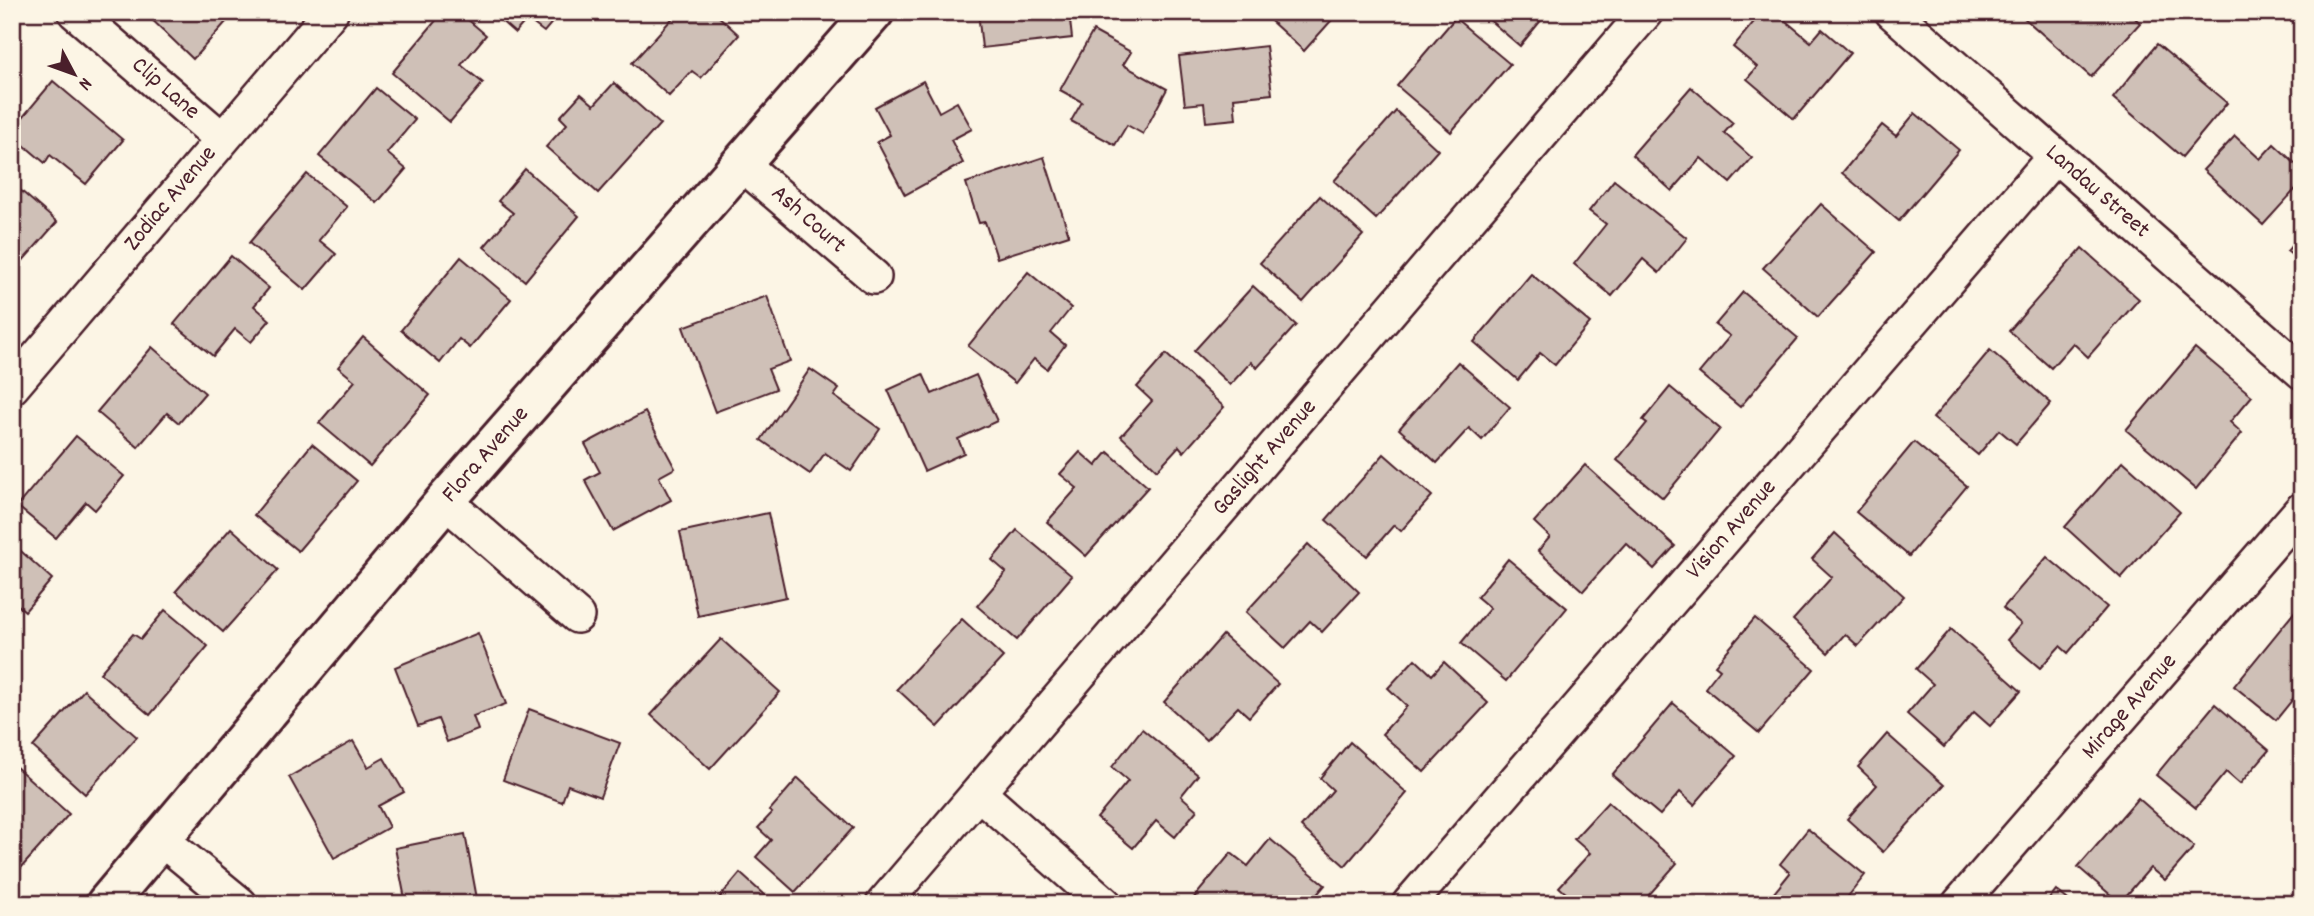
<svg xmlns="http://www.w3.org/2000/svg" width="2314" height="916" viewBox="0 0 2314 916" font-family="Dekko,sans-serif">
<rect width="100%" height="100%" fill="#fcf5e5"/>
<filter id="ink" filterUnits="userSpaceOnUse"><feTurbulence type="fractalNoise" baseFrequency=".0143" numOctaves="2"/><feDisplacementMap in="SourceGraphic" scale="14" xChannelSelector="R" yChannelSelector="G"/><feConvolveMatrix kernelMatrix="1 2 1 2 8 2 1 2 1" color-interpolation-filters="sRGB"/></filter>
<g filter="url(#ink)">
<g fill="#cfc0b7" stroke="#4a1f2b" stroke-width="2">
<polygon points="144,12 235,12 193,59"/>
<polygon points="443,12 459,12 486,35 461,65 483,83 450,122 392,73"/>
<polygon points="491,12 559,12 560,13 544,32 527,19 515,33"/>
<polygon points="678,12 714,12 739,35 701,78 692,71 669,96 632,63"/>
<polygon points="978,12 1069,12 1072,38 982,48"/>
<polygon points="1261,12 1339,12 1304,51"/>
<polygon points="1480,12 1548,12 1520,46"/>
<polygon points="1762,12 1775,12 1811,42 1822,29 1850,53 1794,119 1747,79 1757,67 1733,47"/>
<polygon points="2027,12 2129,12 2140,23 2091,77 2023,17"/>
<polygon points="1455,18 1510,64 1451,132 1397,86"/>
<polygon points="1093,31 1131,52 1123,65 1167,89 1143,134 1127,125 1115,145 1071,121 1082,102 1060,90"/>
<polygon points="2157,44 2227,103 2182,157 2113,98"/>
<polygon points="1266,46 1272,94 1234,98 1236,119 1206,122 1204,103 1185,105 1179,56"/>
<polygon points="53,81 123,140 86,184 50,155 45,163 12,135 12,130"/>
<polygon points="923,81 939,112 957,102 972,129 951,140 963,163 905,195 877,142 890,135 875,107"/>
<polygon points="614,83 660,124 598,193 546,147 567,124 560,117 581,94 594,105"/>
<polygon points="1691,87 1733,123 1724,133 1752,158 1730,183 1701,158 1672,191 1632,155"/>
<polygon points="376,88 415,120 387,153 406,169 377,203 319,156"/>
<polygon points="1396,111 1438,150 1376,219 1334,181"/>
<polygon points="1915,113 1959,150 1899,221 1842,173 1882,125 1896,136"/>
<polygon points="2235,136 2260,159 2274,144 2302,170 2302,182 2263,225 2203,170"/>
<polygon points="1044,157 1069,235 997,258 985,222 979,223 966,183"/>
<polygon points="525,169 579,216 525,281 484,247 513,213 498,201"/>
<polygon points="307,174 347,207 319,240 336,254 305,290 249,243"/>
<polygon points="1614,180 1687,238 1659,273 1643,259 1612,296 1574,264 1606,224 1589,211"/>
<polygon points="12,183 57,222 12,273"/>
<polygon points="1320,196 1363,235 1303,302 1260,263"/>
<polygon points="1821,204 1876,252 1818,317 1763,268"/>
<polygon points="2302,233 2302,263 2287,251"/>
<polygon points="2082,248 2139,299 2088,357 2073,343 2051,368 2009,331"/>
<polygon points="231,256 269,288 254,306 270,320 251,342 235,329 213,356 174,324"/>
<polygon points="461,257 511,299 470,348 459,339 440,363 401,330"/>
<polygon points="1028,272 1071,308 1051,333 1065,345 1047,369 1034,359 1015,383 968,346"/>
<polygon points="1531,274 1590,323 1555,365 1540,353 1518,380 1474,342"/>
<polygon points="1253,286 1296,325 1257,368 1251,362 1230,385 1194,351"/>
<polygon points="1743,292 1798,338 1740,407 1699,373 1730,336 1715,325"/>
<polygon points="767,296 790,361 768,369 776,389 715,412 683,327"/>
<polygon points="363,337 430,395 370,466 319,423 355,381 338,367"/>
<polygon points="152,347 205,393 179,423 167,413 138,447 97,412"/>
<polygon points="2195,348 2252,396 2230,422 2242,433 2196,489 2126,430"/>
<polygon points="1990,350 2051,403 2016,444 1999,430 1978,455 1933,418"/>
<polygon points="1166,354 1224,407 1184,452 1179,446 1157,470 1121,436 1152,401 1137,387"/>
<polygon points="1458,362 1510,407 1482,440 1469,428 1437,463 1399,429"/>
<polygon points="810,369 839,389 834,396 880,429 851,471 825,453 810,474 761,440"/>
<polygon points="923,374 932,394 976,375 997,421 958,439 964,453 924,471 888,390"/>
<polygon points="1670,387 1720,429 1663,498 1617,460 1647,423 1643,420"/>
<polygon points="645,412 675,468 659,477 671,500 613,531 585,480 600,472 585,444"/>
<polygon points="76,436 124,476 95,510 86,502 56,538 17,506"/>
<polygon points="1914,442 1967,486 1909,556 1856,512"/>
<polygon points="312,444 357,481 298,551 254,515"/>
<polygon points="1080,452 1096,466 1108,452 1148,487 1086,556 1047,522 1077,488 1060,474"/>
<polygon points="1384,454 1432,496 1401,531 1394,525 1367,556 1326,520"/>
<polygon points="2123,461 2180,512 2121,578 2065,527"/>
<polygon points="1585,465 1675,546 1654,569 1626,543 1583,591 1538,551 1550,537 1534,522"/>
<polygon points="768,513 786,597 698,616 680,532"/>
<polygon points="231,528 278,570 223,632 176,591"/>
<polygon points="1017,530 1072,576 1017,640 977,606 1006,572 992,560"/>
<polygon points="1835,533 1904,596 1858,646 1845,634 1828,653 1793,620 1832,577 1812,559"/>
<polygon points="12,543 52,579 25,611 12,600"/>
<polygon points="1308,544 1359,592 1322,632 1310,621 1285,648 1246,612"/>
<polygon points="2047,557 2107,607 2068,653 2060,646 2040,668 2007,640 2021,624 2003,608"/>
<polygon points="1508,559 1567,608 1506,681 1461,643 1490,608 1477,597"/>
<polygon points="165,610 208,646 150,715 100,673 133,634 141,639"/>
<polygon points="2296,610 2302,615 2302,698 2297,694 2276,720 2234,686"/>
<polygon points="1755,618 1814,669 1759,733 1705,688 1720,669 1715,665"/>
<polygon points="962,619 1003,657 938,727 897,689"/>
<polygon points="1951,629 2021,691 1990,726 1974,712 1944,747 1907,714 1933,684 1916,669"/>
<polygon points="478,633 506,704 473,716 478,730 447,742 438,719 418,726 395,667"/>
<polygon points="1223,635 1278,684 1249,717 1238,707 1206,740 1164,702"/>
<polygon points="721,639 780,692 710,769 651,715"/>
<polygon points="1415,659 1432,675 1444,662 1488,703 1424,772 1382,734 1407,706 1388,688"/>
<polygon points="84,690 137,737 85,794 33,747"/>
<polygon points="1673,703 1736,756 1694,805 1680,792 1660,815 1612,775"/>
<polygon points="2215,704 2269,750 2240,784 2226,772 2196,808 2156,775"/>
<polygon points="529,709 620,743 600,797 568,785 562,802 503,780"/>
<polygon points="1142,729 1198,775 1181,796 1197,810 1175,837 1156,821 1133,848 1097,818 1128,781 1112,767"/>
<polygon points="1887,734 1944,785 1883,852 1847,819 1877,785 1858,767"/>
<polygon points="353,741 368,767 384,758 404,792 378,806 389,827 334,858 289,777"/>
<polygon points="1350,742 1407,793 1345,866 1301,827 1333,790 1320,778"/>
<polygon points="15,766 69,814 12,878 12,770"/>
<polygon points="798,778 853,828 795,892 756,857 771,840 758,828 772,813 769,811"/>
<polygon points="2138,798 2194,847 2165,880 2150,868 2120,903 2078,867"/>
<polygon points="1608,802 1677,863 1641,904 1631,904 1621,895 1613,904 1578,904 1559,887 1590,853 1574,839"/>
<polygon points="1808,829 1865,875 1842,904 1765,904 1790,873 1780,864"/>
<polygon points="465,834 478,904 406,904 395,848"/>
<polygon points="1270,839 1325,885 1309,904 1197,904 1192,900 1231,853 1248,866"/>
<polygon points="740,873 774,904 714,904"/>
<polygon points="2056,890 2073,904 2045,904"/>
</g>
<g fill="none" stroke-linecap="round" stroke-linejoin="round">
<defs>
<g id="street">
<polyline points="75,12 222,139"/>
<polyline points="1892,12 2302,372"/>
<polyline points="742,164 874,277"/>
<polyline points="12,387 331,12"/>
<polyline points="445,501 577,616"/>
<polyline points="979,793 1105,904"/>
<polyline points="161,839 240,904"/>
<polyline points="883,904 1646,12"/>
<polyline points="1409,904 2055,156"/>
<polyline points="1959,904 2302,509"/>
</g>
<polyline id="secondary" points="106,904 445,501 874,12"/>
</defs>
<use href="#street" stroke="#4a1f2b" stroke-width="38"/>
<use href="#secondary" stroke="#4a1f2b" stroke-width="44"/>
<use href="#street" stroke="#fcf5e5" stroke-width="33"/>
<use href="#secondary" stroke="#fcf5e5" stroke-width="38"/>
</g>
</g>
<g text-anchor="middle" dominant-baseline="central" stroke-width="5" stroke-linejoin="round" paint-order="stroke">
<g font-size="24" fill="#4a1f2b" stroke="#fcf5e5">
<text transform="translate(165 89) rotate(41)">Clip Lane</text>
<text transform="translate(2097 192) rotate(41)">Landau Street</text>
<text transform="translate(171 199) rotate(-50)">Zodiac Avenue</text>
<text transform="translate(808 220) rotate(41)">Ash Court</text>
<text transform="translate(486 455) rotate(-49)">Flora Avenue</text>
<text transform="translate(1265 458) rotate(-49)">Gaslight Avenue</text>
<text transform="translate(1732 530) rotate(-49)">Vision Avenue</text>
<text transform="translate(2130 707) rotate(-49)">Mirage Avenue</text>
</g>
</g>
<rect width="2314" height="916" fill="none" stroke="#fcf5e5" stroke-width="42"/>
<rect x="21" y="21" width="2272" height="874" fill="none" stroke="#4a1f2b" stroke-width="2.5" filter="url(#ink)"/>
<g transform="translate(74 74) rotate(131)" stroke="#fcf5e5" stroke-width="5" paint-order="stroke">
<path d="M0-5L12 26L0 18L-12 26Z" fill="#4a1f2b"/>
<text y="-10" font-size="19" font-weight="bold" text-anchor="middle" fill="#4a1f2b">N</text>
</g>
</svg>
